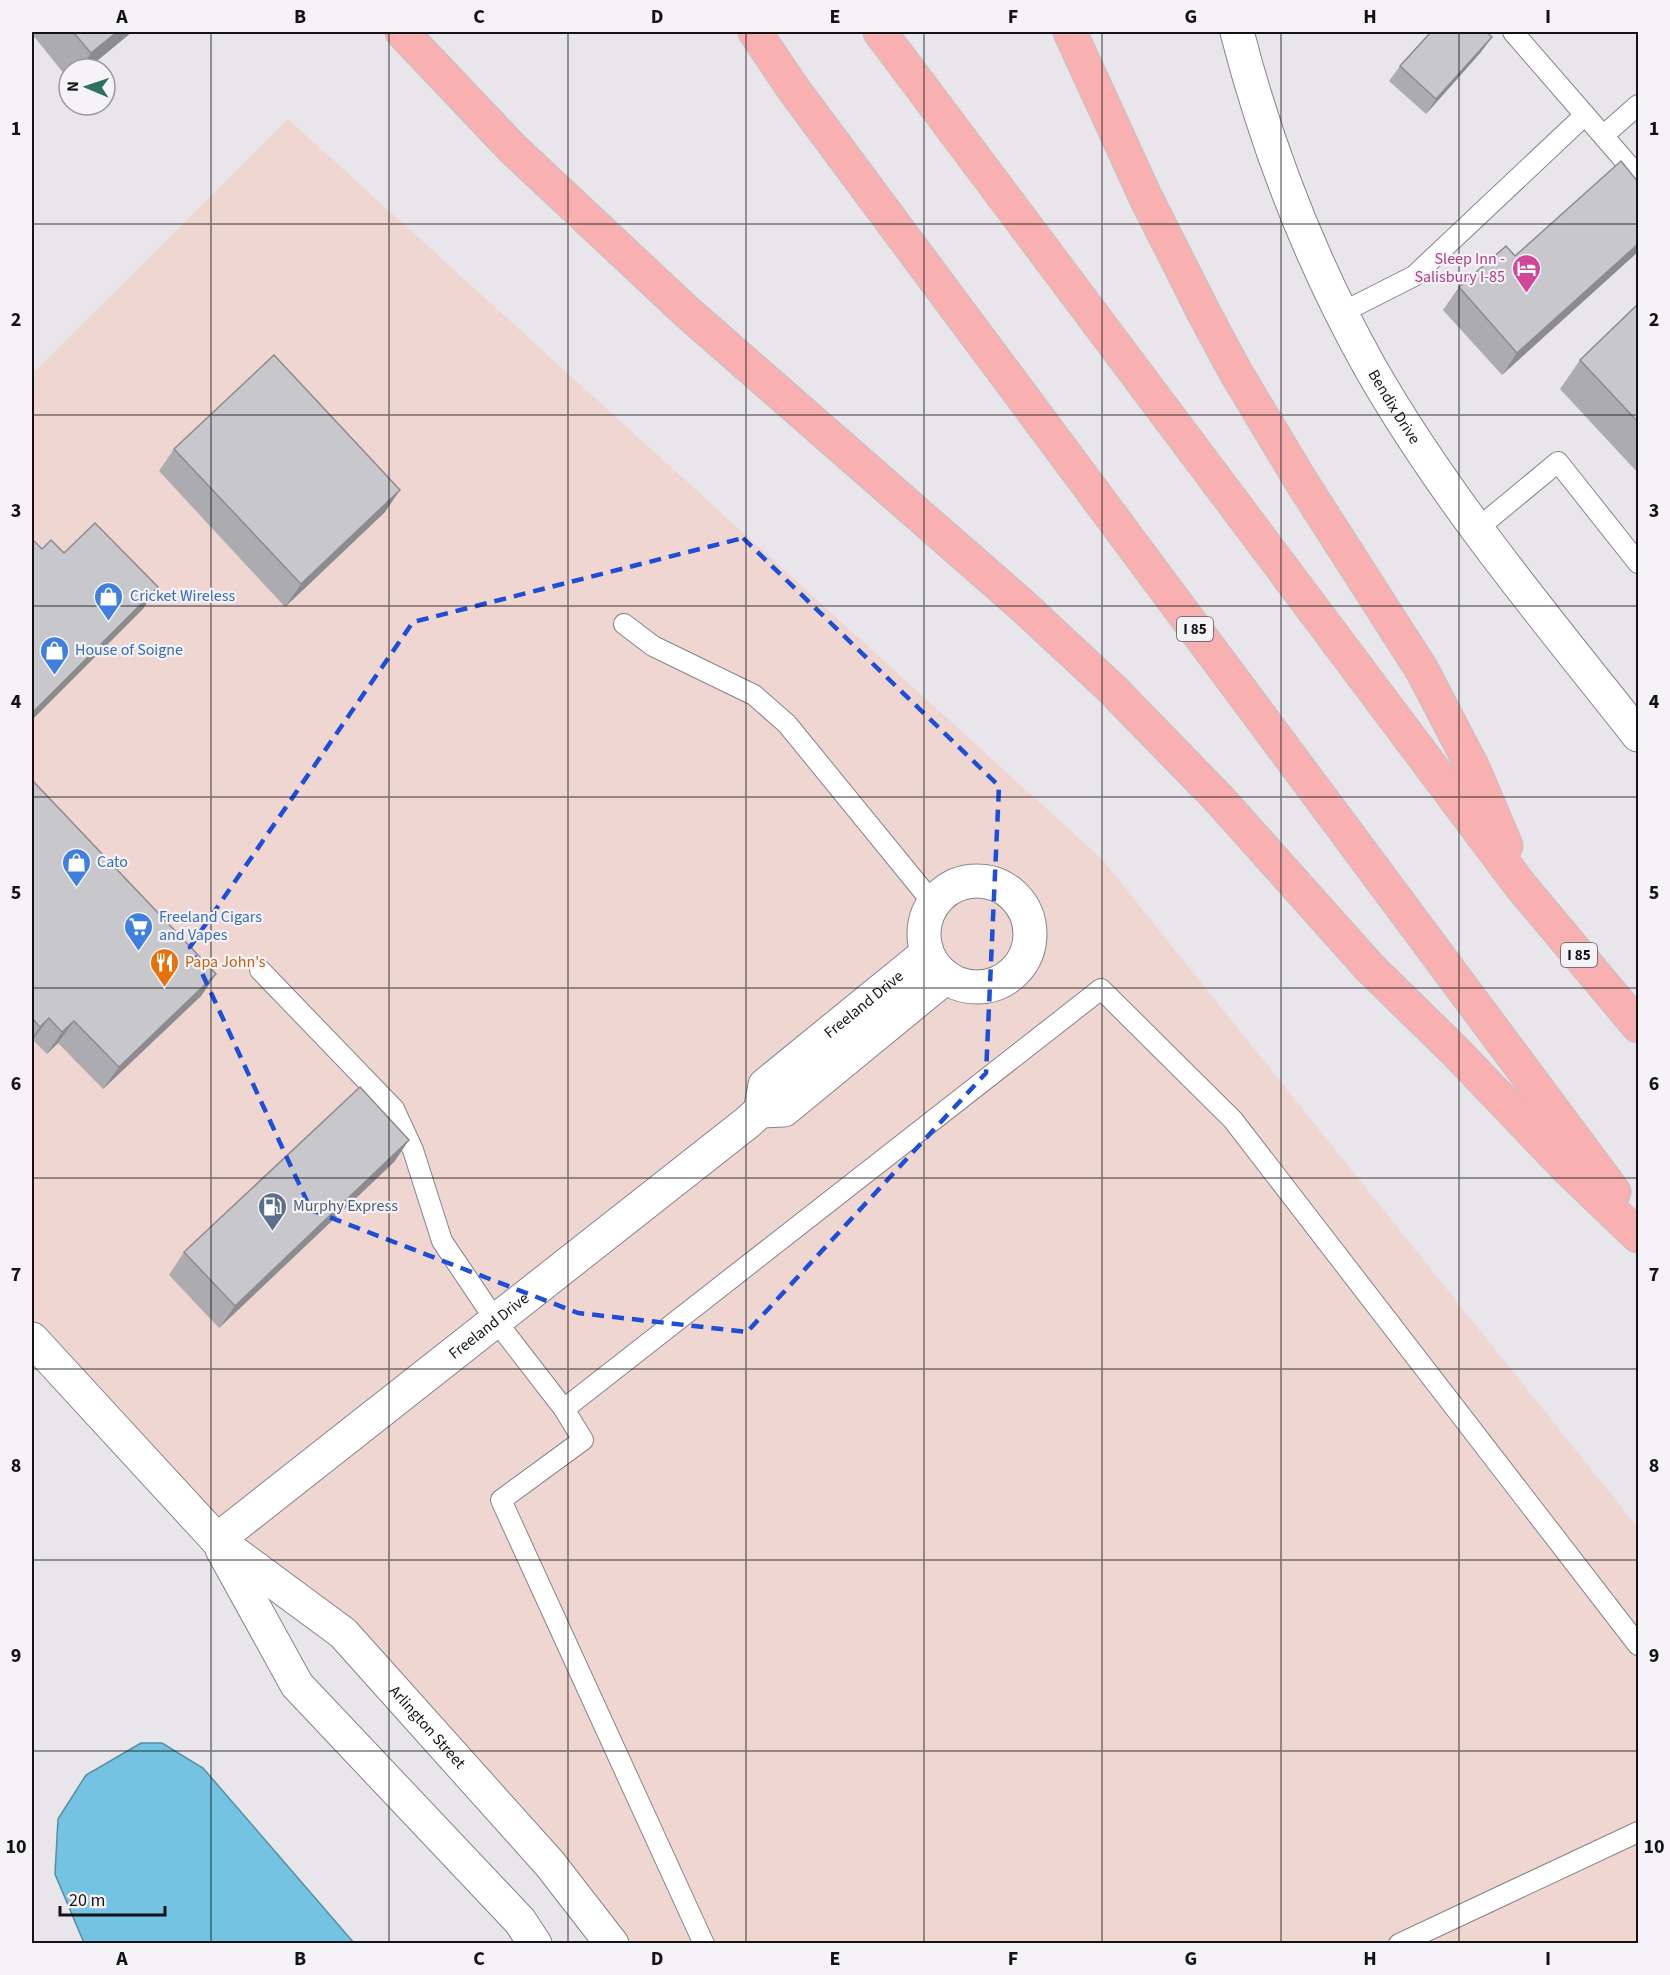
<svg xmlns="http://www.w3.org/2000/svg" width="1670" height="1975" viewBox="0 0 1670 1975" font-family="'Source Sans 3',sans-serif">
<rect width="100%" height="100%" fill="#e8e5eb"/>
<polygon fill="#f0d6d1" points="288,119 1103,860 1638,1528 1638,1943 611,1943 343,1633 32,1359 32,374"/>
<polygon fill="#74c3e2" stroke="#578ea4" stroke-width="1.5" points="141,1743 162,1743 203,1768 354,1943 84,1943 55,1874 58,1819 86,1775"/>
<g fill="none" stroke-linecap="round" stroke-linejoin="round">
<defs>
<g id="service">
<polyline points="1585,115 1638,176"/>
<polyline points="1604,135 1638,105"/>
<polyline points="1341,313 1414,276 1585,115 1513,32"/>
<polyline points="1477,529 1558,462 1638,563"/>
<polyline points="624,624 653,646 754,695 787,724 933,903"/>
<polyline points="260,970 394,1109 413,1150 442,1241 496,1321 564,1409 1101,989 1233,1120 1638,1645"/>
<polyline points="564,1409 583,1440 501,1500 704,1944"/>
<polyline points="1399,1944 1638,1832"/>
</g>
<g id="minor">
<path id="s1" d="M1237,32c30,116 75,232 134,337 75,131 174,248 267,366"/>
<circle cx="977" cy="934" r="53"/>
<polyline points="760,1111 784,1110 946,977"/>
<path id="s2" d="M217,1540l531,-418 12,-11 5,-26 162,-132"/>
</g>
<g id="tertiary">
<path id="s3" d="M32,1339l185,201 126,93 207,231 62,80"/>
<polyline points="222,1549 297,1685 520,1921 535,1944"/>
</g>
<g id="motorway">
<polyline points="402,32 512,148 687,312 1023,606 1111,688 1220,800 1370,968 1455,1051 1566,1167 1638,1236"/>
<polyline points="755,32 794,90 1614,1192"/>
<polyline points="880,32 1520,885 1638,1026"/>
<polyline points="1070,32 1146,198 1205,315 1235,371 1301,481 1422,670 1474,770 1506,846"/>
</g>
</defs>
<use href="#service" stroke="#868489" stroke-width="22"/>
<use href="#minor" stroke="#868489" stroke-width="35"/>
<use href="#tertiary" stroke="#868489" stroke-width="35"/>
<use href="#motorway" stroke="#c2c1c2" stroke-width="35"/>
<use href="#service" stroke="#fff" stroke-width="20"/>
<use href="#minor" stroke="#fff" stroke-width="33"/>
<use href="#tertiary" stroke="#fff" stroke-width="33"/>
<use href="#motorway" stroke="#f9b0b0" stroke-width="33"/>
</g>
<g fill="#acabaf">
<polygon points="32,32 132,32 87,69 69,69 69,80 32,34"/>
<polygon points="1481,52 1426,114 1389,81 1400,66"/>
<polygon points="1638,182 1502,375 1443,310 1459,287 1515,256"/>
<polygon points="1638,304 1638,473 1560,389 1580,360"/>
<polygon points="174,449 385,512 285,607 159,471"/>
<polygon points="32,780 216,974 201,996 103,1089 58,1043 47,1054 33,1040 32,1042"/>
<polygon points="409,1140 394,1162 219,1328 169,1275 184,1252"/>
</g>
<g fill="#8c8b8f">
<polygon points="117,32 132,32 87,69 80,69 91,53"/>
<polygon points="1492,37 1481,52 1426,114 1436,99"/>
<polygon points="1638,244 1638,252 1502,375 1517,353"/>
<polygon points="400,490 385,512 285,607 301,584"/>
<polygon points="158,587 143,609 32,720 32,713"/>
<polygon points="216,974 201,996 103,1089 119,1067"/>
<polygon points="49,1018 33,1040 32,1042 32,1038 40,1027"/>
<polygon points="74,1021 58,1043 47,1054 62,1032"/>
<polygon points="409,1140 394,1162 219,1328 235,1306"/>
</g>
<g fill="#c8c7cc" stroke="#8c8b8f" stroke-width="1.5">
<polygon points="73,32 117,32 91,53"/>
<polygon points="1431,32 1486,32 1492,37 1436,99 1400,66"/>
<polygon points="1621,161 1638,182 1638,244 1517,353 1459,287 1506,246 1515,256"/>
<polygon points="1638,304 1638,422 1580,360"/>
<polygon points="274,355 400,490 301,584 174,449"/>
<polygon points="95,523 158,587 32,713 32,539 42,549 51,540 64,553"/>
<polygon points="32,780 216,974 119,1067 74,1021 62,1032 49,1018 40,1027 32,1018"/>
<polygon points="360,1087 409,1140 235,1306 184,1252"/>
</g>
<path fill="none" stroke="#1d4ed8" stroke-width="4.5" stroke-dasharray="12 8" stroke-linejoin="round" d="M743,538l256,248 -13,287 -239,259 -169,-19 -267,-103 -121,-263 223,-325z"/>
<path fill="none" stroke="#131214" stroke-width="1.5" stroke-opacity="0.55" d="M211,32v1912M389,32v1912M568,32v1912M746,32v1912M924,32v1912M1102,32v1912M1281,32v1912M1459,32v1912M32,224h1606M32,415h1606M32,606h1606M32,797h1606M32,988h1606M32,1178h1606M32,1369h1606M32,1560h1606M32,1751h1606"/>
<defs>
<symbol id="hotel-pin" viewBox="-11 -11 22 30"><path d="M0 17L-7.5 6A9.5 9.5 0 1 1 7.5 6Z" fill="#d1479c" stroke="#f5f3f8"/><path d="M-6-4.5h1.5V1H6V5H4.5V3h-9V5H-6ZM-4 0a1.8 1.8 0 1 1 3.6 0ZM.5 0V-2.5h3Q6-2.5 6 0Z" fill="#fff"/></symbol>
<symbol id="shop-pin" viewBox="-11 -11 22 30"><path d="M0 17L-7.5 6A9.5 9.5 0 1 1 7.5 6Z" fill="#3f7fe0" stroke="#f5f3f8"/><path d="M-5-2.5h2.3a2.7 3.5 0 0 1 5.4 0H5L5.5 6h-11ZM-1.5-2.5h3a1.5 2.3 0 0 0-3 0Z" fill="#fff"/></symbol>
<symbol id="supermarket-pin" viewBox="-11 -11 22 30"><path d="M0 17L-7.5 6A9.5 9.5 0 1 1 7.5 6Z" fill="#3f7fe0" stroke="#f5f3f8"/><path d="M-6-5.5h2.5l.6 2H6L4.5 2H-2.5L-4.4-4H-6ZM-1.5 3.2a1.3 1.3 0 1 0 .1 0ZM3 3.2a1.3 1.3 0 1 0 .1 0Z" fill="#fff"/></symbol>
<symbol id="restaurant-pin" viewBox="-11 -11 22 30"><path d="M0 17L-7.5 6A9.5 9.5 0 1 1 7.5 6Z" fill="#e8710a" stroke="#f5f3f8"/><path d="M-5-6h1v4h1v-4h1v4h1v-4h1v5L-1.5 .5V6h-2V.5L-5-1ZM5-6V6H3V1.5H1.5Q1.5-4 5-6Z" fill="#fff"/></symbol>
<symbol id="fuel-pin" viewBox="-11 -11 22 30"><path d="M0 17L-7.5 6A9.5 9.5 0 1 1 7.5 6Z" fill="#5c6f8a" stroke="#f5f3f8"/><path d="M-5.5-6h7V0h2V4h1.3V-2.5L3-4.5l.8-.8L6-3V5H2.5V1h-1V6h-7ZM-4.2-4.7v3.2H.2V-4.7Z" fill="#fff"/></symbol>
</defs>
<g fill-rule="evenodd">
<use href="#hotel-pin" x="1510" y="252" width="33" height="45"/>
<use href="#shop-pin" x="92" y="580" width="33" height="45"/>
<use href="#shop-pin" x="38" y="634" width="33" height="45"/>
<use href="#shop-pin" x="60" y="846" width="33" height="45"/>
<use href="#supermarket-pin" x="122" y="910" width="33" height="45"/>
<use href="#restaurant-pin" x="148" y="946" width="33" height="45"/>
<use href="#fuel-pin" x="256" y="1190" width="33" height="45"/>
</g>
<g text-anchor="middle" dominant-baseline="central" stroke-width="4.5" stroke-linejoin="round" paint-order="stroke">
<g fill="#f5f3f8" stroke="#575658" stroke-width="1.5">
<rect x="1177" y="617" width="36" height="24" rx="4.5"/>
<rect x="1561" y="943" width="36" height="24" rx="4.5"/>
</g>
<g font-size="15" font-weight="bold" fill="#131214">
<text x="1195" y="629">I 85</text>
<text x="1579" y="955">I 85</text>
</g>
<g font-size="16" fill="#b23c85" stroke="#f5f3f8" text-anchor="end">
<text x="1505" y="259">Sleep Inn -<tspan x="1505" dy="18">Salisbury I-85</tspan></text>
</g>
<g font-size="16" fill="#131214" stroke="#f5f3f8">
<text stroke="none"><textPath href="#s1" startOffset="408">Bendix Drive</textPath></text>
<text stroke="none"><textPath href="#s2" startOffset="846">Freeland Drive</textPath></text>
<text stroke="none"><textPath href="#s2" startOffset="346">Freeland Drive</textPath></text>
<text stroke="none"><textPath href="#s3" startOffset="556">Arlington Street</textPath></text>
</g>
<g font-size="16" fill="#366cbe" stroke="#f5f3f8" text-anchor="start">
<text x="130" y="596">Cricket Wireless</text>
<text x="75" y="650">House of Soigne</text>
<text x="97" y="862">Cato</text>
<text x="159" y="917">Freeland Cigars<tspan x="159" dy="18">and Vapes</tspan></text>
</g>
<g font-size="16" fill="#c56008" stroke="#f5f3f8" text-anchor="start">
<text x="185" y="962">Papa John's</text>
</g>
<g font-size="16" fill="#4e5e75" stroke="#f5f3f8" text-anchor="start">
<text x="293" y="1206">Murphy Express</text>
</g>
</g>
<rect width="1670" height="1975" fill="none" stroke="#f5f3f8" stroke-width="66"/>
<g transform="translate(87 87) rotate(272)"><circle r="28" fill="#f5f3f8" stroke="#9b999d" stroke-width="1.5"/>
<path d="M0-4.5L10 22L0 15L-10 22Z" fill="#2e7162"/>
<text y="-9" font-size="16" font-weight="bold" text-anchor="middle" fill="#131214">N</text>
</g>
<path d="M60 1906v9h105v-9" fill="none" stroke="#131214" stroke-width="3"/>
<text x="69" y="1906" font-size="18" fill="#131214" stroke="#f5f3f8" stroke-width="4.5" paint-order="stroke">20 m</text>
<rect x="33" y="33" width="1604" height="1909" fill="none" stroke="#131214" stroke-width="2"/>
<g font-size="20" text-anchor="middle" font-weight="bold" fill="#131214">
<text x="122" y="23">A</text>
<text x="300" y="23">B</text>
<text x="479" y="23">C</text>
<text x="657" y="23">D</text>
<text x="835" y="23">E</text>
<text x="1013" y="23">F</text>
<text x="1191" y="23">G</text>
<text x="1370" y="23">H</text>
<text x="1548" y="23">I</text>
<text x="16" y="135">1</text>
<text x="1654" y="135">1</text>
<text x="16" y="326">2</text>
<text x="1654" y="326">2</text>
<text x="16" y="517">3</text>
<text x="1654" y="517">3</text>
<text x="16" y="708">4</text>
<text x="1654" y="708">4</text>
<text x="16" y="899">5</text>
<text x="1654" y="899">5</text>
<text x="16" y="1090">6</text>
<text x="1654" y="1090">6</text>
<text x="16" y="1281">7</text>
<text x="1654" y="1281">7</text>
<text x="16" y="1472">8</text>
<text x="1654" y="1472">8</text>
<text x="16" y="1662">9</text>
<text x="1654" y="1662">9</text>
<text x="16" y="1853">10</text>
<text x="1654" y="1853">10</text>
<text x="122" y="1965">A</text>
<text x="300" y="1965">B</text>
<text x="479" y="1965">C</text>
<text x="657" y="1965">D</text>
<text x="835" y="1965">E</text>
<text x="1013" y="1965">F</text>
<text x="1191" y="1965">G</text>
<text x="1370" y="1965">H</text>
<text x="1548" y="1965">I</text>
</g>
</svg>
